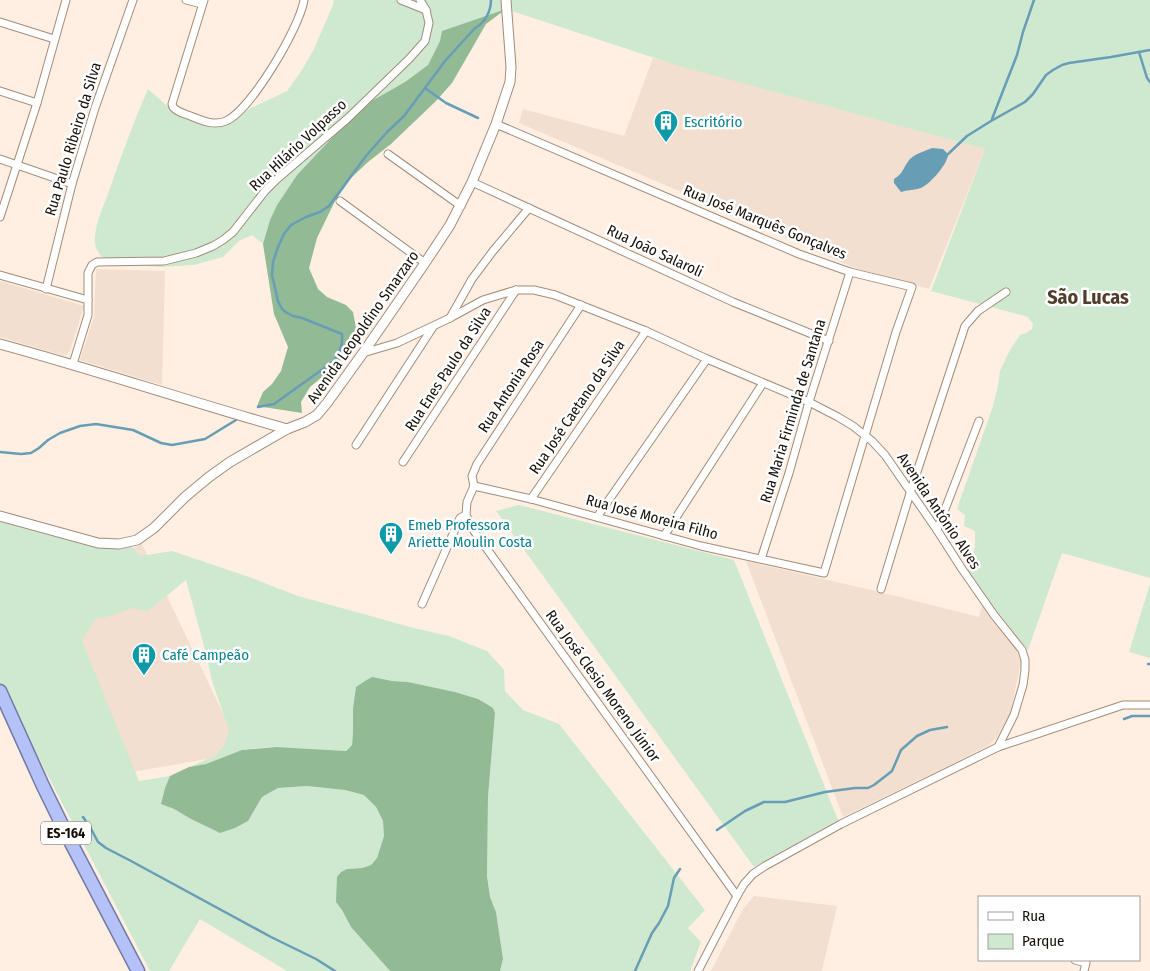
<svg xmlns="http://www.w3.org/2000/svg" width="1150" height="971" viewBox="0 0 1150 971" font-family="'Fira Sans Condensed',sans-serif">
<rect width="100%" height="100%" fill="#feefe2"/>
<g fill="#f2dfcf">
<polygon points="653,58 985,149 929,289 852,267 698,199 519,123 523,109 624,136"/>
<polygon points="96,269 165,271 162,385 80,360 94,317"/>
<polygon points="0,281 84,306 70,351 65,356 0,337"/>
<polygon points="142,544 242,753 63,784 0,639 119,555"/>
<polygon points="746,561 884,593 979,617 982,606 1015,646 1021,662 1010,714 997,737 989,745 958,761 843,817"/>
<polygon points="754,896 837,906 822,971 711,971 743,909"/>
</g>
<g fill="#cee9d0">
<path d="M334,0h816v578l-88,-25 -34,97 -62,-75 9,-28v-16l-11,-5 1,-11 -8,-6 36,-103 5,-20 2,-15 10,-21 10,-15 6,-2 6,-4 1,-5 -5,-7 -97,-26 54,-142 -306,-83 -173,-57 -63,22 -3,10 -12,24 -23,17 -44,25 -64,68 -20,30 -7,15 -7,24 -11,-9 -13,6 -16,16 -29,8 -35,2 -34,-3 -21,-4c-7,-9 -10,-13 -9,-24 1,-14 8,-29 13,-42 12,-35 25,-71 40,-105l17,15 17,12 35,12 30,-18 40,-19 15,-21 12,-21 19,-44z"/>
<polygon points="519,505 734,560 838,820 754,867 496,511"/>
<polygon points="0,519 76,540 130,545 140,556 172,551 249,577 298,596 414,628 449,636 487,651 504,670 505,691 523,710 559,724 705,910 688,928 701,942 690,971 500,971 503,959 496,912 490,897 487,876 488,797 495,713 493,708 478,699 455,692 408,682 392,681 353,709 353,733 352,745 346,751 276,747 258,748 242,750 206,764 189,767 215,756 225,744 229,730 212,681 204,646 186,580 148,611 133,608 110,616 95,619 82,641 139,781 170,776 165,788 161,804 174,809 191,819 220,833 248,821 262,797 278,788 307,786 345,790 364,795 376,807 383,821 384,836 377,858 371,865 362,868 353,868 336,902 342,910 351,927 390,971 287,971 200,919 169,971 150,971 0,684"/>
<polygon points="1150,584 1150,658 1129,652"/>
</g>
<g fill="#92ba95">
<polygon points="506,9 486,24 452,83 436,101 391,144 368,162 351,178 335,201 317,238 309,268 318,289 327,297 346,305 353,312 356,328 351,342 339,363 310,387 301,402 302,413 257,406 263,392 272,384 281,371 288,347 274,314 263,244 270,220 277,205 297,175 361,107 405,82 428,65 440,41 442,31"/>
<polygon points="372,677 392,681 408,682 455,692 478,699 485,703 493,708 495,713 488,797 487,876 490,897 496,912 503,959 500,971 390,971 351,927 342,910 336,902 337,877 341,872 347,869 362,868 371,865 377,858 384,836 383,821 376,807 364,795 345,790 307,786 278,788 262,797 248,821 235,828 220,833 191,819 174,809 161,804 165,788 170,776 189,767 206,764 242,750 276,747 346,751 352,745 353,733 353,709 356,687 365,681"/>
</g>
<path fill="#689db6" d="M932,148l11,1 5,5c0,10 -18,30 -27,34 -6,2 -14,2 -20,4l-7,-9v-4c10,-6 9,-12 16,-20 5,-5 15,-8 22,-11z"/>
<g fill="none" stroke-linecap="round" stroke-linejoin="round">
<g stroke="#689db6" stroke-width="2.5">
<polyline points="1139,52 1147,78 1150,82"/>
<polyline points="425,88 446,103 478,118"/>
<polyline points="992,119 1017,55 1023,32 1034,0"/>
<polyline points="946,156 967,136 991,121 1025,102 1033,94 1046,75 1053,70 1062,65 1069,63 1111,57 1150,50"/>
<path d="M258,407l16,-3 60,-43c6,-9 9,-16 8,-27l-40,-16 -9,-2 -6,-3 -5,-4 -4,-8 -6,-26 1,-13 5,-15 6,-13 7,-9 15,-8 14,-5 9,-6 37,-50 21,-24 17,-16 41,-55 30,-33c10,-5 16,-17 16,-28"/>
<polyline points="0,452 21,454 31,453 39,448 48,440 60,433 80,426 96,424 133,430 161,443 172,445 205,439 236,420"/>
<polyline points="1148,664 1150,664"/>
<polyline points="1124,719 1132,716 1150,716"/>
<polyline points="83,817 90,827 98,842 106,848 131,861 271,937 316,959 335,971"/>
<polyline points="717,830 745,811 764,802 785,802 825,792 855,788 868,788 874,785 892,771 901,750 917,736 930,730 947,727"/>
<polyline points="635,971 652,933 659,923 668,906 674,878 680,869"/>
</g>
<defs>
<g id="minor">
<polyline points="186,0 202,4"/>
<path d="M204,0l-32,104 1,3c5,6 13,7 20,10 10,4 22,9 33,4 25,-11 74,-94 78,-121"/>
<polyline points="401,0 426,10"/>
<polyline points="0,22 54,39"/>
<polyline points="0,91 37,103"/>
<polyline points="388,154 461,206"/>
<polyline points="0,159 72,184"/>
<polyline points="472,182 733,302 829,341"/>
<polyline points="340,201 425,263"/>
<polyline points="0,217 37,103 66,0"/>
<polyline points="0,275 88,300"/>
<polyline points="46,289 72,184 95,108 133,0"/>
<polyline points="450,318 472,279 493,251 529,208"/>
<polyline points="363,353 397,343 450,318 483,300 516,290 534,290 555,295 646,331 707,359 809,402 838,417 853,426 872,441 885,455 937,530 962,569 994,615 1022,650 1025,660 1025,670 1023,685 1014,715 998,747"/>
<polyline points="73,364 88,315 88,273 92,265 97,262 164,261 196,253 213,246 223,240 233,232 265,191 277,179 347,119 409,59 425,41 429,23 426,10 420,0"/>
<polyline points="356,445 433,327"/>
<polyline points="403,462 516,290"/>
<polyline points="474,486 531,499 701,546 824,573 896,332 912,287 850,272 799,254 496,124"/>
<polyline points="474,486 467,502 466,515 474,531 737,896"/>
<polyline points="474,486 472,476 477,464 581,305"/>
<polyline points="531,499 646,331"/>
<polyline points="597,517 707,359"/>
<polyline points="937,530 979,421"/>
<polyline points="664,536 763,383"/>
<polyline points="761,559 789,473 809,402 850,272"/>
<polyline points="881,589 911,490 965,326 978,311 1006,292"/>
<polyline points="422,604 460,518 466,515"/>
<polyline points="1075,960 1086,963 1084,971"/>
<polyline points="698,971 737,896 744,884 753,874 765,866 841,824 998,747 1123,705 1150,705"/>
</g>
<g id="tertiary">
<path d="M0,344c96,26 191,58 287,85"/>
<polyline points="0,516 98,543 119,544 137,540 154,528 185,497 209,477 230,462 287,429 305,422 317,415 327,403 363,353 425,263 450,225 472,182 496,124 510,82 511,67 506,0"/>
</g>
<polyline id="trunk" points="0,691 43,786 69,839 138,971"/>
</defs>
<use href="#minor" stroke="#a38c79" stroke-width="9"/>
<use href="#tertiary" stroke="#a38c79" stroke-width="11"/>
<use href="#trunk" stroke="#727aa2" stroke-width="15"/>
<use href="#minor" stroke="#fff" stroke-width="7"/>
<use href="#tertiary" stroke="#fff" stroke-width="9"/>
<use href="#trunk" stroke="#b4c2f7" stroke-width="12"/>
</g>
<defs>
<symbol id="building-pin" viewBox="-11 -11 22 30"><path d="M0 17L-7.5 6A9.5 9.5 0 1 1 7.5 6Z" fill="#0f9aa8" stroke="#fff"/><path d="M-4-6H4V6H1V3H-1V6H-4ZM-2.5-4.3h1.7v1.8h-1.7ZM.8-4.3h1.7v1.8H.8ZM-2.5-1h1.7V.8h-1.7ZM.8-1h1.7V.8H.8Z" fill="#fff"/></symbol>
</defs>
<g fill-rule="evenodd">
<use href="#building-pin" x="652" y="108" width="28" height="38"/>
<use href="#building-pin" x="377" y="520" width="28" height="38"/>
<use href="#building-pin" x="130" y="641" width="28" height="38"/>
</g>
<g text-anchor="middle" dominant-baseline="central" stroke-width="5" stroke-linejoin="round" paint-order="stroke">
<rect fill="#fff" stroke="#5d5852" stroke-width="1" x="41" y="821.5" width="50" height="23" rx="4"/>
<g font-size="14" font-weight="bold" fill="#181008">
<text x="66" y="833">ES-164</text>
</g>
<g font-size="15" fill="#0d838f" stroke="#fff" text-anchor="start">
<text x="684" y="122">Escritório</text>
<text x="408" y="525">Emeb Professora<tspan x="408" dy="17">Ariette Moulin Costa</tspan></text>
<text x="162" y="655">Café Campeão</text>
</g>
<g font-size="15" fill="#181008" stroke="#fff">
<text transform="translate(73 139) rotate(-73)">Rua Paulo Ribeiro da Silva</text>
<text transform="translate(298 145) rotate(-43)">Rua Hilário Volpasso</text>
<text transform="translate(765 222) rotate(22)">Rua José Marquês Gonçalves</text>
<text transform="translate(655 251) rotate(25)">Rua João Salaroli</text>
<text transform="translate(363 327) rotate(-55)">Avenida Leopoldino Smarzaro</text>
<text transform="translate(448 369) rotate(-57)">Rua Enes Paulo da Silva</text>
<text transform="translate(511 386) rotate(-57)">Rua Antonia Rosa</text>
<text transform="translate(577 407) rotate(-56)">Rua José Caetano da Silva</text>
<text transform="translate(793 411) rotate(-73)">Rua Maria Firminda de Santana</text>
<text transform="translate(939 511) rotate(56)">Avenida Antônio Alves</text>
<text transform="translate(652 517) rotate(15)">Rua José Moreira Filho</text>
<text transform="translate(603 686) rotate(54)">Rua José Clesio Moreno Júnior</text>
</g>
<g font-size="20" font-weight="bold" fill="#513d2b" stroke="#fff">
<text x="1088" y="297">São Lucas</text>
</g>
</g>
<rect x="978" y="896" width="162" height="65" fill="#ffffff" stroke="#a39f9c"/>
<rect x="988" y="912" width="25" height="8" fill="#ffffff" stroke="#a39f9c"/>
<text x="1022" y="921" font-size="15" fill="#181008">Rua</text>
<rect x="988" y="934" width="25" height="15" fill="#cee9d0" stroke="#a39f9c"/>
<text x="1022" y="946" font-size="15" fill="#181008">Parque</text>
</svg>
